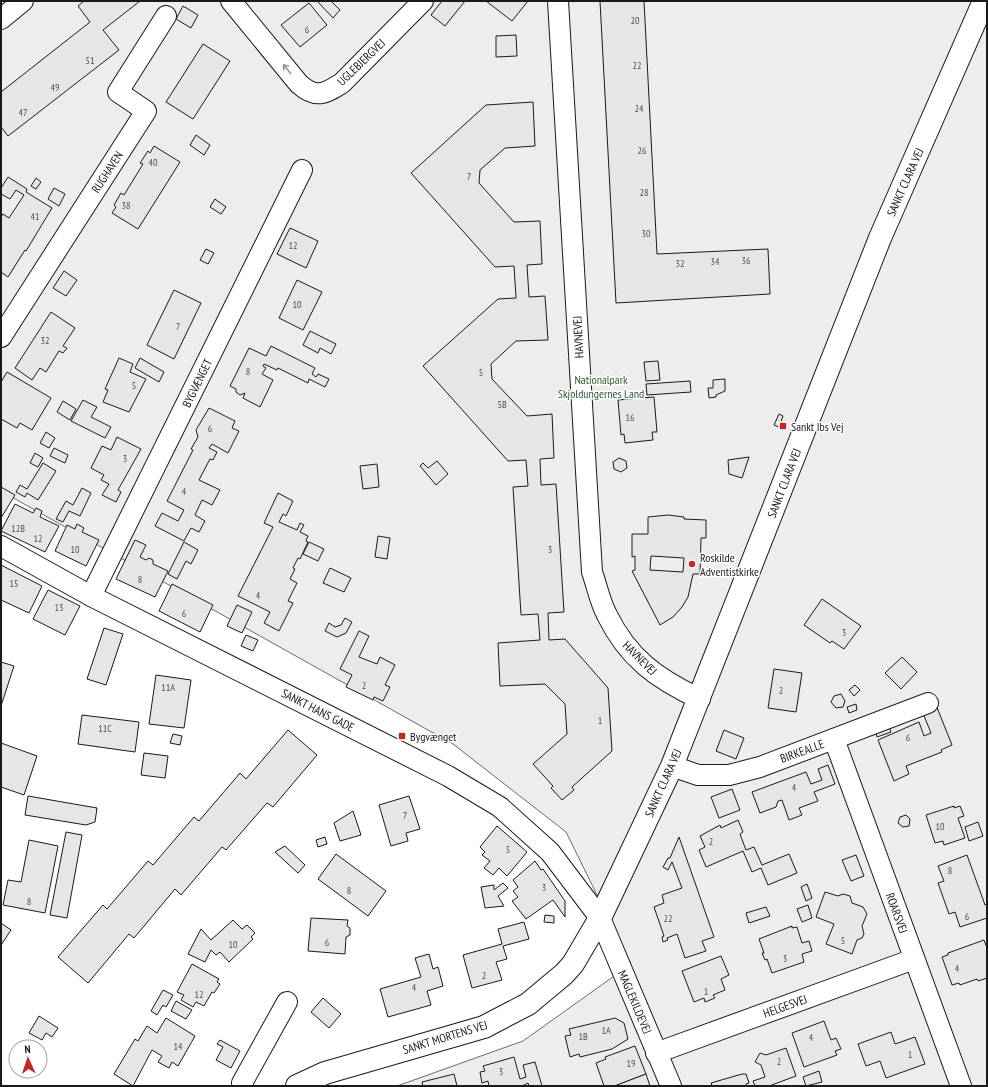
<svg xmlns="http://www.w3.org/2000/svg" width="988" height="1087" viewBox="0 0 988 1087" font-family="'PT Sans Narrow',sans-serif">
<rect width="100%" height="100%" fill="#fff"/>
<polygon fill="#ededed" stroke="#6a6a6a" points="1,1 987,1 987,1086 397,1086 523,1041 631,964 566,832 453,744 1,491"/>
<g fill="#e6e6e6" stroke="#1a1a1a" fill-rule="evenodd">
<polygon points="84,1 140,1 103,30 119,50 8,136 1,127 1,92 90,22 78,6"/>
<polygon points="317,1 331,1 340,10 333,18"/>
<polygon points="442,1 465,1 445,26 431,15"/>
<polygon points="486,1 528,1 512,21"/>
<polygon points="600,1 644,1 657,254 768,249 770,294 616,303"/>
<polygon points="309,3 327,25 300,47 281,25"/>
<polygon points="183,6 198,15 191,28 176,19"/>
<polygon points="516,35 517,56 496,57 496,36"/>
<polygon points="203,44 230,61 193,119 166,102"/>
<polygon points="533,102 535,146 505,148 480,170 479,183 514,222 540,221 542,264 527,265 529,297 545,296 548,340 516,341 491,364 492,379 527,416 552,414 554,458 540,459 541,485 556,484 564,612 548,613 549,640 565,639 608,688 612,751 572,787 574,790 562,800 551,788 553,786 533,764 567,734 565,704 545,684 500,686 498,643 540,640 538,614 521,615 513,487 528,486 526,460 508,461 423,366 498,299 516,298 514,266 495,267 411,173 486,105"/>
<polygon points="196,135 210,145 204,155 190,145"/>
<polygon points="154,146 180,162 138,229 112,213 116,207 114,205 121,193 124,195 143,164 140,163 148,151 150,153"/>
<polygon points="8,177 27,189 26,192 52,208 26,251 25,250 8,277 1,272 1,217 3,214 9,218 24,195 16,190 10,199 1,194 1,188"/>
<polygon points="36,178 41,182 36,189 31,186"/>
<polygon points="54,188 65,194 59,206 48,199"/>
<polygon points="215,199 226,207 221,214 210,207"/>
<polygon points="290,228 318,241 306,268 277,254"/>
<polygon points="206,249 214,253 208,264 200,260"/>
<polygon points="64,271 77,280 66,296 53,288"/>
<polygon points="297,280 322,292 303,330 279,318"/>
<polygon points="174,290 201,303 174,359 147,345"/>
<polygon points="51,312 75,328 63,346 67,348 63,353 59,351 46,372 40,368 32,380 15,368"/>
<polygon points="310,331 336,344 331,354 320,348 318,353 303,345"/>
<polygon points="271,346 315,368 312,374 316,377 318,374 329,379 325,387 309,379 308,383 278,368 277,370 264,364 263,366 266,368 262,374 273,380 260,407 243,398 245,393 240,395 236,392 236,389 230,386 249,348 266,356"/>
<polygon points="119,358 133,364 130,372 146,379 129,412 103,402 108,390 105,389"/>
<polygon points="140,358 164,372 159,382 135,368"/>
<polygon points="658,361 660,380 646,381 644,362"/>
<polygon points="7,372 51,398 32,430 20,423 17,428 1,419 1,382"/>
<polygon points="725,379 725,391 716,395 716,397 709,398 708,388 713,388 713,380"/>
<polygon points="690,381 691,392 647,395 646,384"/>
<polygon points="654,397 657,432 652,432 653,440 625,443 624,434 621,435 618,400"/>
<polygon points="83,400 97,407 91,417 111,427 105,438 71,421"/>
<polygon points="63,401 76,409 70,420 57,412"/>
<polygon points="209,408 235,421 232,428 239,431 228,453 212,444 209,448 217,452 213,460 210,459 199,480 220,490 212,505 202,500 195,515 205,521 199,532 191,528 184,541 155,526 162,513 178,521 184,510 167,501 193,450 191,449 198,437 196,430"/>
<polygon points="779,414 783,416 779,427 774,425"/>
<polygon points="46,432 55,438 49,448 40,443"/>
<polygon points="117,437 141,449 118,490 121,492 116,502 102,495 109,484 101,480 104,475 91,468 102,446 111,450"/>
<polygon points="54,448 68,455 65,463 50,456"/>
<polygon points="35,453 43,458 38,467 30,463"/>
<polygon points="749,457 742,478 729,474 728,460"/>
<polygon points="619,458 626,461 627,468 621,472 614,469 613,462"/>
<polygon points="437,461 448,474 436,485 420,466 423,463 428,468"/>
<polygon points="43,463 56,471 38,500 27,493 25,497 16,492 20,485 27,489"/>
<polygon points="377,464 379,487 363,489 360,466"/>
<polygon points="1,487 15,495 1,518"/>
<polygon points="82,488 91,493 80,516 69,511 63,522 56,519 66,501 73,505"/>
<polygon points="278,493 293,501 286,516 283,514 279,522 297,530 300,523 304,525 300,532 308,536 306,541 308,542 300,559 298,558 293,568 295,569 290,579 297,583 288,601 293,603 279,631 264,623 270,612 238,596 273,527 264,523"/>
<polygon points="15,504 33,513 36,508 42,511 40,517 59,526 45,552 1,531"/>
<path d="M668,515l16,2v2l22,1v18h-5l-1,36h-7l-5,23 -6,10 -9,10 -13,8 -28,-54 3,-1v-14l-3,1v-23h16v-17zM651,556l33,2 -1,14 -33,-2z"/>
<polygon points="77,524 84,528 82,532 99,540 86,566 55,551 67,525 75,529"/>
<polygon points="378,536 390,538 387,559 375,557"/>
<polygon points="135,540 146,545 140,557 146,560 149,558 153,560 153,564 168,571 155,597 116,579"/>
<polygon points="184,542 198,550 191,564 186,561 177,579 168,574"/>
<polygon points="309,542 324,549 318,561 303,554"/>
<polygon points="1,565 42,586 29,613 1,600"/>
<polygon points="330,568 351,578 344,592 323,583"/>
<polygon points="172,584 213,605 200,632 159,611"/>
<polygon points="48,590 80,606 65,635 33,619"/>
<polygon points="822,599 861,626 844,649 832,641 830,643 804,625"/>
<polygon points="237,605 252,612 242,633 227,626"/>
<polygon points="345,618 352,622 346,633 337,637 325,631 329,623 335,627 341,625"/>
<polygon points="104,628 123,634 106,685 87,679"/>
<polygon points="359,631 369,636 359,657 377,664 380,657 395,665 385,685 390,687 383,701 374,697 373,700 346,687 352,675 340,669"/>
<polygon points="246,635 258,640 253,651 241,646"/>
<polygon points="902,657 917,672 901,689 885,673"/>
<polygon points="1,662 14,666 1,706"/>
<polygon points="774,669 802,673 796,712 768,708"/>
<polygon points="156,675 191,680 184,728 149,724"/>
<polygon points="855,685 860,690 854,696 849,690"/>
<polygon points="841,694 845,701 843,707 836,708 831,702 834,696"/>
<polygon points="856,704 857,710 849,713 847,707"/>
<polygon points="936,705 952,745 941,750 942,752 906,766 909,774 894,781 878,740 919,722 924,736 931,733 922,711"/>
<polygon points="82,715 139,722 135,752 78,744"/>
<polygon points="888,724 891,732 877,737 875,729"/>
<polygon points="288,730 317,755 273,807 267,803 226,850 222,847 181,895 175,889 134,938 129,934 88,983 58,957 103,905 107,909 148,861 153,865 194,817 199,821 240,773 246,779"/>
<polygon points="724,730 744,738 736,759 716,751"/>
<polygon points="173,734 182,736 180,745 170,743"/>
<polygon points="1,743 37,756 24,795 1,787"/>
<polygon points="144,753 168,756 165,778 141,775"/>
<polygon points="828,765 835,784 814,792 818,801 799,808 802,815 789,820 782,800 778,801 776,807 760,813 752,792 806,772 811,784 822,780 818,769"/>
<polygon points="732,789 740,810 719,818 711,797"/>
<polygon points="28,796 97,808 95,822 86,825 25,815"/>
<polygon points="409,796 420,829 406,833 408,841 391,846 379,805"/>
<polygon points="954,806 954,808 960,806 964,816 958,818 965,838 944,845 943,841 935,843 926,815"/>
<polygon points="353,811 361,835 340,841 334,823"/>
<polygon points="906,815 910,819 909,826 903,827 898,823 900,817"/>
<polygon points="738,820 743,832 740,834 746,850 754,847 762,865 789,854 797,873 768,885 761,868 752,872 743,851 706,867 699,850 705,847 700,836 720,825 721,828"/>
<polygon points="978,822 983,836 969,841 965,827"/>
<polygon points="497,826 527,852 507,876 499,868 493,875 484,868 490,861 482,855 485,852 480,847"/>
<polygon points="66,832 82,835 67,918 50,915"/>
<polygon points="325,837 327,844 318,847 316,840"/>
<polygon points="679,837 714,937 702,941 706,951 685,958 677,934 667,938 668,940 663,942 662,937 664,936 654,907 664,903 662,895 682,888 672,862 668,870 663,867 668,858 670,858"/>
<polygon points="29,840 58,846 45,913 3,905 8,880 21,882"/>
<polygon points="285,846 305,865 298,873 275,852"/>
<polygon points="336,854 386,891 368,916 318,879"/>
<polygon points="856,855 864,876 851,881 842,860"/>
<polygon points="967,855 985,905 987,904 987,918 960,927 955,912 949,914 938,883 944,881 938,866"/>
<polygon points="535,861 541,870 543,869 565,901 565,917 553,900 526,919 512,901 518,897 513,891 518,887 513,880"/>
<polygon points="503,883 508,888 498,896 504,906 485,908 481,887 494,885 494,890"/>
<polygon points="807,884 812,898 806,901 801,887"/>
<polygon points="825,892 838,896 843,894 850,896 852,903 863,907 867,914 862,926 864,934 862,938 857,940 852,954 826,944 834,924 816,917"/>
<polygon points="808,905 812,918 802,922 797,909"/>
<polygon points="766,907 770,916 749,923 746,913"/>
<polygon points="545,915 554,916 554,923 544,922"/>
<polygon points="311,918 348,920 347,926 350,928 350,935 346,937 345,954 308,951"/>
<polygon points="233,920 242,929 247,925 255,933 251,937 253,939 229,962 220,952 216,955 211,950 205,962 188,954 201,929 211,940"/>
<polygon points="524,922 529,939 503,946 507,959 496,962 502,980 472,988 463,955 502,944 498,929"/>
<polygon points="1,923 11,930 1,945"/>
<polygon points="792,926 792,928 797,927 802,943 809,941 812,951 802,954 804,962 772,973 767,959 765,960 762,953 764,953 759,939"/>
<polygon points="984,940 987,948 987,978 978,981 977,979 960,985 959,983 952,985 942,957 948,955 948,953"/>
<polygon points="429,954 433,969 438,967 443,986 427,991 431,1005 388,1017 380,989 421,977 415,958"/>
<polygon points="721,956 729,975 721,979 725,990 713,995 715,998 705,1002 704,998 694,1002 682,971"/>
<polygon points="192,964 219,979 217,982 220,984 214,993 212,992 204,1006 196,1002 193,1007 181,1000 184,995 177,992"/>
<polygon points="163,990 173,995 166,1007 163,1005 157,1015 151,1011"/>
<polygon points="323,998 341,1014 329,1028 311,1012"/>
<polygon points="176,1001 192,1010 186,1019 171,1011"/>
<polygon points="39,1016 58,1028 52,1037 46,1033 42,1040 29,1033"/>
<polygon points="166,1018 195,1036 178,1066 172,1062 169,1068 158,1062 162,1056 152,1050 133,1086 114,1074 135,1039 138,1041 147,1026 157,1033"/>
<polygon points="615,1018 624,1023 628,1039 612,1049 580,1057 579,1054 570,1057 565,1036 571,1035 569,1029"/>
<polygon points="824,1021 831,1040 836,1038 841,1049 835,1051 837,1055 804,1067 792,1033"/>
<polygon points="891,1032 895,1044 915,1037 925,1064 886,1078 880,1061 866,1066 858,1044"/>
<polygon points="220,1040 240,1051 231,1068 216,1060 223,1047 217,1044"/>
<polygon points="635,1046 646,1074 615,1086 604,1086 596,1063 606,1059 605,1057"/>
<polygon points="786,1048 796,1076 769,1086 755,1086 753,1081 765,1077 761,1065 755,1062 760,1053 766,1055"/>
<polygon points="514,1057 520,1079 526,1077 523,1065 535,1062 542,1086 529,1086 528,1083 522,1086 489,1086 488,1081 482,1083 480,1072 485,1071 483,1066"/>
<polygon points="819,1071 822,1082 806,1086 803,1077"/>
<polygon points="454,1074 457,1086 423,1086 422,1082"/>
<polygon points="646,1074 650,1086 615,1086 617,1085"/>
<polygon points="742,1074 746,1074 749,1083 746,1084 746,1086 712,1086 711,1083"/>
</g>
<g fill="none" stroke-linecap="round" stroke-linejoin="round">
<defs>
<g id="street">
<path d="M231,1l68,83c17,15 26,10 43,-1l81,-82"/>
<path d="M558,1l34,571c5,14 8,30 15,43 21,43 50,64 93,84"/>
<polyline points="1,19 23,1"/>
<polyline points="1,337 146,111 118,92 166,16"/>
<polyline points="1,546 91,596 448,776 500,807 550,852 600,918 671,1086"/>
<polyline points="91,596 302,170"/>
<polyline points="834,739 961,1086"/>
<polyline points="672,766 698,775 729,775 760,767 928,703"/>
<polyline points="656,1053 914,959"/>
<polyline points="243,1086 242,1083 287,1002"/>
</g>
<polyline id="secondary" points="297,1086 325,1073 484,1027 528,1004 564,974 573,964 600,918 672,766 880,238 984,1"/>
</defs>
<use href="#street" stroke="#1a1a1a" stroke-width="22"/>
<use href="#secondary" stroke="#1a1a1a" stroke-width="24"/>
<use href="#street" stroke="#fff" stroke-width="20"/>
<use href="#secondary" stroke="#fff" stroke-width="22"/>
</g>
<defs><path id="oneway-shaft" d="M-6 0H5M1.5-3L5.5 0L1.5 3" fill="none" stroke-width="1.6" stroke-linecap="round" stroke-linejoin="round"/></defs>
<use stroke="#989898" href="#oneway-shaft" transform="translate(287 69) rotate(-129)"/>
<g fill="#c62828" stroke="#fff" stroke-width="1.5">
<rect x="779" y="422" width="8" height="8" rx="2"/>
<circle cx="692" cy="564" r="4"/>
<rect x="398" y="732" width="8" height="8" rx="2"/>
</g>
<g text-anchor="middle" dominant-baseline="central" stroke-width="3" stroke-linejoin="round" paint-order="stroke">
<g font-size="10" fill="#4d4d4d">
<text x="635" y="20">20</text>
<text x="307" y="29">6</text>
<text x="90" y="60">51</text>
<text x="637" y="65">22</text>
<text x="55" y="87">49</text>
<text x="639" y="108">24</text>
<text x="23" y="112">47</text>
<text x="642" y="150">26</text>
<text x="153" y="162">40</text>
<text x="469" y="176">7</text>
<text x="644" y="192">28</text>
<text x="126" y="205">38</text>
<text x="35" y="216">41</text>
<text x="646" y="233">30</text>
<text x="293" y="245">12</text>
<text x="746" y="260">36</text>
<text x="715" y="261">34</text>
<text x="680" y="263">32</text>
<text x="297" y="304">10</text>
<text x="178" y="326">7</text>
<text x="45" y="340">32</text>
<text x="248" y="371">8</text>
<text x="481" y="372">5</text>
<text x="134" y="385">5</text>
<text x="502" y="404">5B</text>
<text x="630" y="417">16</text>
<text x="210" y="428">6</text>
<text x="125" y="458">3</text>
<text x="184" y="491">4</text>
<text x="18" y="528">12B</text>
<text x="38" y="538">12</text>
<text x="75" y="549">10</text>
<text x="550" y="549">3</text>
<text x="140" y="579">8</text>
<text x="14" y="583">15</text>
<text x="258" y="595">4</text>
<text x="59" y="607">13</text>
<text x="184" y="613">6</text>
<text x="844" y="632">3</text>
<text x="364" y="685">2</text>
<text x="168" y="687">11A</text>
<text x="781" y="690">2</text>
<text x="600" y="720">1</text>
<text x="105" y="728">11C</text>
<text x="908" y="737">6</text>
<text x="794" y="787">4</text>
<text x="405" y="815">7</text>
<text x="940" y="826">10</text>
<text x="711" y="841">2</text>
<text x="508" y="849">5</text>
<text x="950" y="870">8</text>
<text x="544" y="887">3</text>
<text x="349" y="890">8</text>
<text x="29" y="901">8</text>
<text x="967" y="916">6</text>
<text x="668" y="918">22</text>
<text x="843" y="940">5</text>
<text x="327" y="942">6</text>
<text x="233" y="944">10</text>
<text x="785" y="958">3</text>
<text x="957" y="968">4</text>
<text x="484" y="975">2</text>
<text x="414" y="987">4</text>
<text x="706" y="991">1</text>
<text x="199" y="994">12</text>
<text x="606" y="1030">1A</text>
<text x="583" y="1036">1B</text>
<text x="811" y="1037">4</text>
<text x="178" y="1046">14</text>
<text x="910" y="1054">1</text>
<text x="779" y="1061">2</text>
<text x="631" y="1063">19</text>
<text x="501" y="1071">3</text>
</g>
<g font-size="12" fill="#1a1a1a" stroke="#fff">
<text transform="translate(361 62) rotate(-44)">UGLEBJERGVEJ</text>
<text transform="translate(107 172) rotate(-57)">RUGHAVEN</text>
<text transform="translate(905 182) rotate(-66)">SANKT CLARA VEJ</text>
<text transform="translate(578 337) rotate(-93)">HAVNEVEJ</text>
<text transform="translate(197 383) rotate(-64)">BYGVÆNGET</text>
<text transform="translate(784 483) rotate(-69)">SANKT CLARA VEJ</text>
<text transform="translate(640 658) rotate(45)">HAVNEVEJ</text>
<text transform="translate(318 710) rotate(27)">SANKT HANS GADE</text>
<text transform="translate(802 751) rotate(-20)">BIRKEALLE</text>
<text transform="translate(663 783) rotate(-66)">SANKT CLARA VEJ</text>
<text transform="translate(897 913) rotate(70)">ROARSVEJ</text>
<text transform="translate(635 1002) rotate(67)">MAGLEKILDEVEJ</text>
<text transform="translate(785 1006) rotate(-20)">HELGESVEJ</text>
<text transform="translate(445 1037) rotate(-17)">SANKT MORTENS VEJ</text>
</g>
<g font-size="12" fill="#2b5a34" stroke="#fff">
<text x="601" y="379">Nationalpark<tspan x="601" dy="14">Skjoldungernes Land</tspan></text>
</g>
<g font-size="12" fill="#1a1a1a" stroke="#fff" text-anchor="start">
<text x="791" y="426">Sankt Ibs Vej</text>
<text x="700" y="557">Roskilde<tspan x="700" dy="14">Adventistkirke</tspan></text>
<text x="410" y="736">Bygvænget</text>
</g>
</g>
<rect width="988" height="1087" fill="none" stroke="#1a1a1a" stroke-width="4"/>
<g transform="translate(28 1059) rotate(357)"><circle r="19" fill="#ffffff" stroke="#a3a3a3"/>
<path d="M0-3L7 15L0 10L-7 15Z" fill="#c62828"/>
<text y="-6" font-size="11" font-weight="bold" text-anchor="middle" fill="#1a1a1a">N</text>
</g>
</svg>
